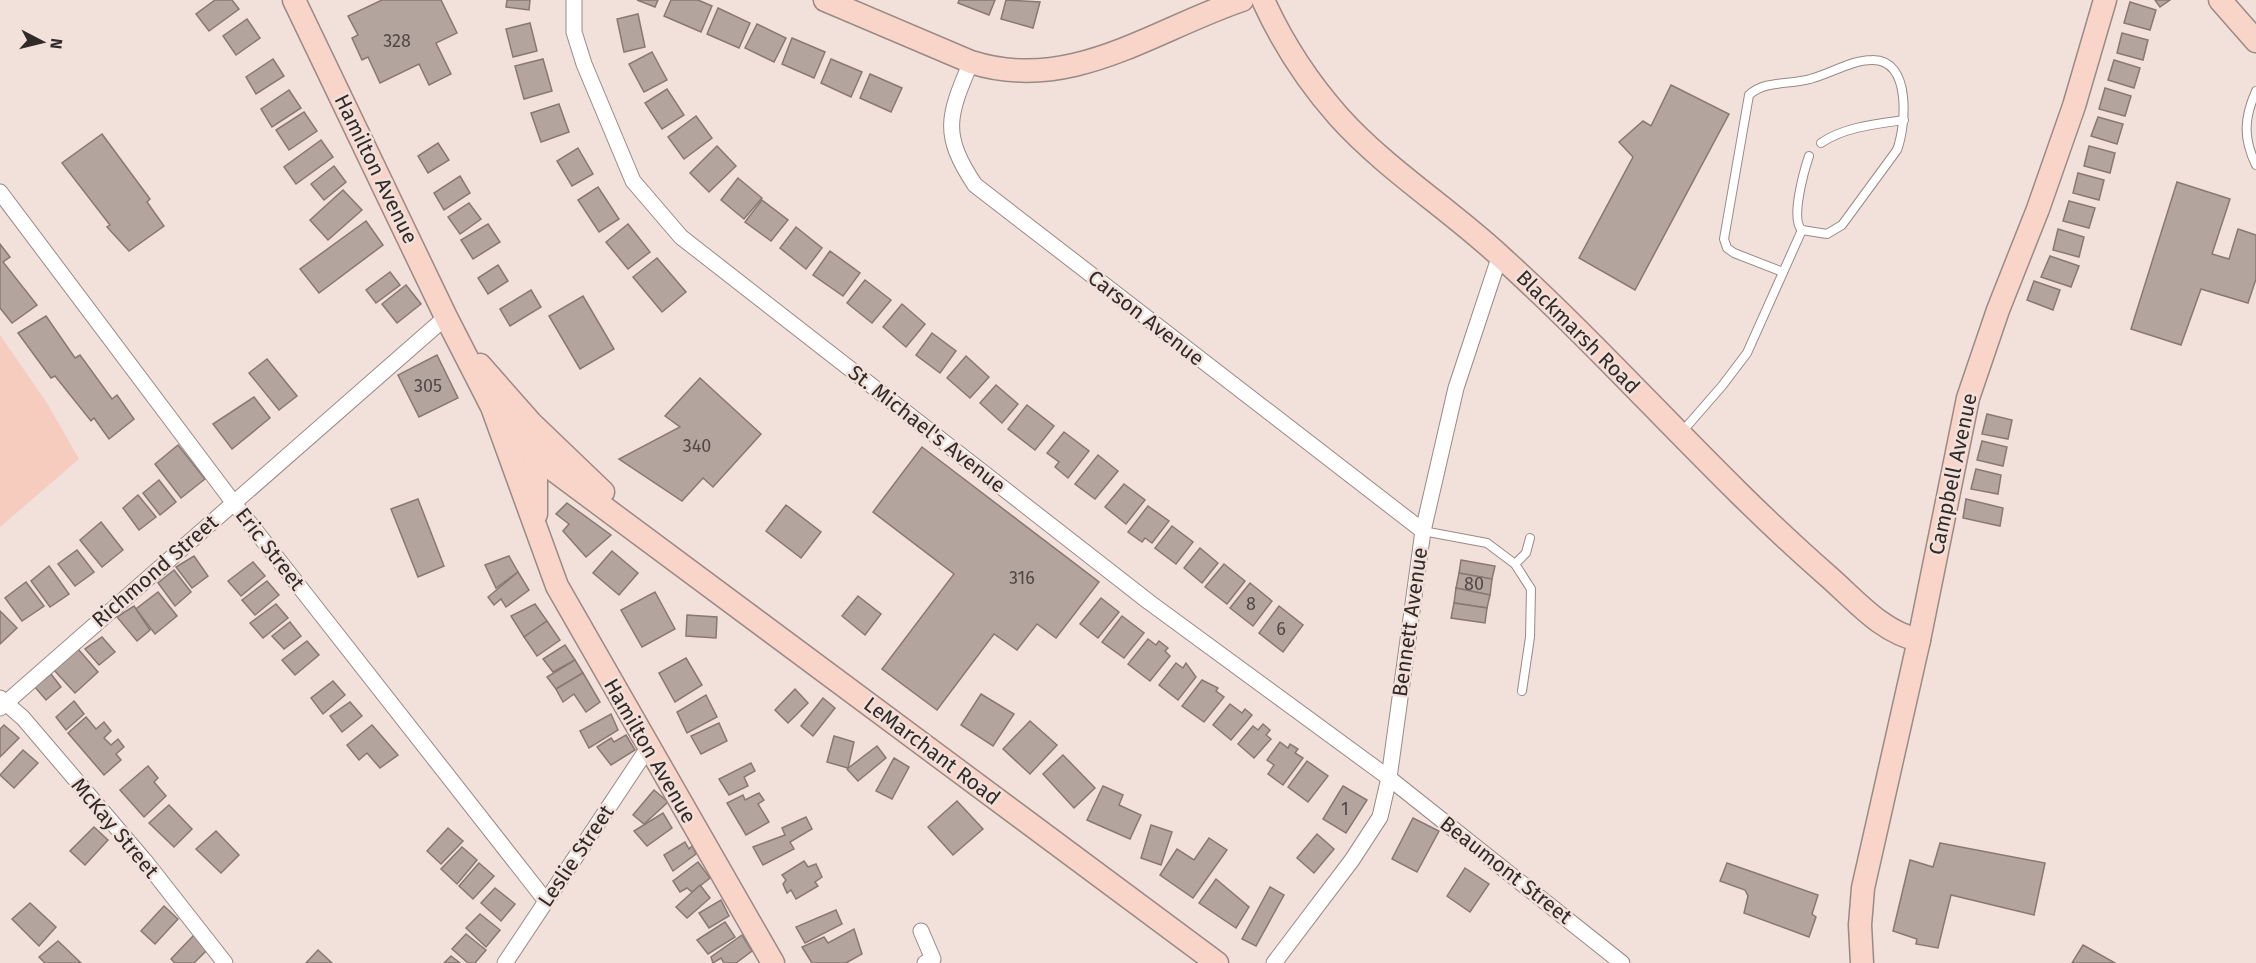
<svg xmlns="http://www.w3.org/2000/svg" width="2256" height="963" viewBox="0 0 2256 963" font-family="'Fira Sans',sans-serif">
<rect width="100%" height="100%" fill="#f2e0da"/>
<polygon fill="#f6ccbf" points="0,335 47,403 79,459 0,527"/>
<g fill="#b4a49e" stroke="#887873" stroke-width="1.5">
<polygon points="215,0 232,0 239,9 209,31 196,14"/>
<polygon points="382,0 441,0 457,33 436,43 451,74 429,85 419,64 380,83 368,57 362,60 352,38 358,35 348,16"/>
<polygon points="507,0 530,0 529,10 506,7"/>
<polygon points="637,0 658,0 655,7"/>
<polygon points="671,0 698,0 712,6 701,32 664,16"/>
<polygon points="959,0 995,0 989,15 958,3"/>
<polygon points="1006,0 1040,2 1033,28 1001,19"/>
<polygon points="2155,0 2170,0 2160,7"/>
<polygon points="2130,2 2156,10 2150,30 2124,23"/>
<polygon points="718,8 750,23 739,48 707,34"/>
<polygon points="638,14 645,47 624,52 617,19"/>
<polygon points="247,19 260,38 236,55 223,36"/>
<polygon points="530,23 537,51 513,57 506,29"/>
<polygon points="757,24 786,38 774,62 745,48"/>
<polygon points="2122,33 2148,40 2143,60 2117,53"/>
<polygon points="792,38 825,52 814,78 782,64"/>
<polygon points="652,52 667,80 644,92 629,64"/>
<polygon points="273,59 284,76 256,94 246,77"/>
<polygon points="543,59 552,91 524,99 515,66"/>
<polygon points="831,59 862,72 851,97 821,83"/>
<polygon points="2114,60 2140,68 2134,88 2108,80"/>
<polygon points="870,74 902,88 891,112 860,98"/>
<polygon points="1671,85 1729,114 1635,290 1579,258 1633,157 1619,142 1643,121 1651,126"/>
<polygon points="2105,88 2131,96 2125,116 2099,109"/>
<polygon points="667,89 684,115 662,129 645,103"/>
<polygon points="289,90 301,108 272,127 261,109"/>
<polygon points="559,104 569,132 541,142 531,113"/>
<polygon points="304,112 317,131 289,150 276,130"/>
<polygon points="696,116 712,138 684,159 668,137"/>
<polygon points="2098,117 2123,124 2117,144 2091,136"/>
<polygon points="102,134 150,199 147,202 164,226 129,251 107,227 110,225 62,163"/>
<polygon points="321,140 333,157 296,184 284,167"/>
<polygon points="438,143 449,160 428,173 418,156"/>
<polygon points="717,146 736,166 709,192 690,173"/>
<polygon points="2089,146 2115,153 2110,173 2084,166"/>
<polygon points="578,148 593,174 572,186 557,161"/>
<polygon points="334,166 346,182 324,200 311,184"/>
<polygon points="2078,173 2104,180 2099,200 2073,193"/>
<polygon points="460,176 470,193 444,210 434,193"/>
<polygon points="738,178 762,198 744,219 721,200"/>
<polygon points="2177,182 2230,199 2212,254 2229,259 2238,229 2256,235 2256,279 2248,303 2201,289 2181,345 2131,329"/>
<polygon points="598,187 619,219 599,232 578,200"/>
<polygon points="343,190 362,210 328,240 310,220"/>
<polygon points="762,200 788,220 771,241 745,222"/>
<polygon points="2069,201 2095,208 2089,228 2063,221"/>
<polygon points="469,203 481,219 460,234 448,217"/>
<polygon points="366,221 383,245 319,293 300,269"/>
<polygon points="488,224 500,242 473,259 461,240"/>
<polygon points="628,224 650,252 628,269 606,242"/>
<polygon points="796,227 822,248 806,269 780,248"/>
<polygon points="2058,229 2084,237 2079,257 2053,250"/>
<polygon points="0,244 10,257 3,262 37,305 12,323 0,308"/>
<polygon points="830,251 860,273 843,296 813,275"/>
<polygon points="2050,256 2079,266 2071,287 2041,277"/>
<polygon points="657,258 686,292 662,312 633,277"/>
<polygon points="498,265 508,281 488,294 478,278"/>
<polygon points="390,272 400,285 376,303 366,290"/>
<polygon points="865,280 891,300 872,323 847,303"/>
<polygon points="2034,281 2060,290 2053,310 2027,300"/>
<polygon points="406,285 421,304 397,323 382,304"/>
<polygon points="531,290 541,307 510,326 500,309"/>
<polygon points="583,296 614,349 580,369 549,316"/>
<polygon points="902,304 925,324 906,347 883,327"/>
<polygon points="46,316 75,358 80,355 112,399 117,395 134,419 109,439 94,418 91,421 55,376 51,378 18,333"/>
<polygon points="932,333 956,351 940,373 916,355"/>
<polygon points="437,355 458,398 419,417 398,375"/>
<polygon points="966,356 989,377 970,398 947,378"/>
<polygon points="267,359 297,396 279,410 249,373"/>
<polygon points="700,378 761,434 713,487 703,478 682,501 619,459 680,427 665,416"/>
<polygon points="996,385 1018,404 1002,423 980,403"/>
<polygon points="254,397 270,418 232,449 213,424"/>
<polygon points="1027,405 1054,426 1035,450 1008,429"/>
<polygon points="1987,414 2012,420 2008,439 1982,434"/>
<polygon points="1064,432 1089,451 1068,478 1055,467 1059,462 1047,453"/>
<polygon points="1982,441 2007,447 2003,466 1977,460"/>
<polygon points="178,445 205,479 181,498 155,464"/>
<polygon points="922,447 1099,582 1056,638 1037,624 1017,650 994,634 937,710 882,669 954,574 873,512"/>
<polygon points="1098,455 1118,471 1095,499 1075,484"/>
<polygon points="1976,469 2001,475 1998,494 1971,489"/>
<polygon points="159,480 176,502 160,515 143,493"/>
<polygon points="1124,484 1145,500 1126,524 1105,507"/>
<polygon points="138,495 156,517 139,530 123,508"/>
<polygon points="418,499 444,566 418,577 391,509"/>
<polygon points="1966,499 2003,508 2000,526 1963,518"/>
<polygon points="567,503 611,535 586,557 563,531 569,524 556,514"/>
<polygon points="786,505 821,532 801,558 766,531"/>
<polygon points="1148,506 1169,521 1152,543 1145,538 1142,542 1128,532"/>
<polygon points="101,522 123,550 102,567 80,540"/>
<polygon points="1172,526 1193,542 1176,564 1155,548"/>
<polygon points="1200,548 1218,563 1202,583 1184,568"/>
<polygon points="77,550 94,572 75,586 58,564"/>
<polygon points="612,551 638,573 619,595 593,573"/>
<polygon points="194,556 208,576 192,588 176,567"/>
<polygon points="509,556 518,572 496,588 485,565"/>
<polygon points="1461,560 1495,566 1492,579 1459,573"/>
<polygon points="253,562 265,576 241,596 228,581"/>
<polygon points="1224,564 1245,581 1227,604 1205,587"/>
<polygon points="49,566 69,594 50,607 31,581"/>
<polygon points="174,570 191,592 175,606 158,583"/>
<polygon points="518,572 529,590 506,607 501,599 494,605 488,597"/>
<polygon points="1459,573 1492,579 1490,595 1456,588"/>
<polygon points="267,581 279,595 255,615 242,600"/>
<polygon points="26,582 44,606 22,621 5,598"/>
<polygon points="1250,583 1272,601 1253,626 1230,608"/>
<polygon points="1456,588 1490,595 1487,608 1454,603"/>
<polygon points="158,592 177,616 155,634 136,609"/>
<polygon points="655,592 675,629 642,647 621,610"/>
<polygon points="858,596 881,614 865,635 842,616"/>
<polygon points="1101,598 1119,612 1098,638 1080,624"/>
<polygon points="1454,603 1487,608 1485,623 1451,618"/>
<polygon points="276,604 288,618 263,638 250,623"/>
<polygon points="535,604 547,621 524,637 511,616"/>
<polygon points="134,606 150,630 137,641 117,617"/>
<polygon points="1279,606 1303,625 1283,652 1259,633"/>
<polygon points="0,611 17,628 0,644"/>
<polygon points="687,615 717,617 716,638 686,636"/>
<polygon points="1122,616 1144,633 1124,658 1102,642"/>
<polygon points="547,621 560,640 537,656 524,637"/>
<polygon points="290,622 301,636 284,649 272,636"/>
<polygon points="102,637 115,652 99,665 85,649"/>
<polygon points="1148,639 1156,645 1159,641 1168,648 1165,651 1170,656 1150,681 1128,664"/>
<polygon points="307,641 319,655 295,675 282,660"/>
<polygon points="565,645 575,660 553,672 543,659"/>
<polygon points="78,649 98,672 75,693 54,670"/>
<polygon points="686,658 702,685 675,702 659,673"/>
<polygon points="575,660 583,673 556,689 547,677"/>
<polygon points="1176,663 1183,668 1186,663 1196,677 1178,700 1159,685"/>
<polygon points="583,673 600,702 586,712 574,694 563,702 556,689"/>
<polygon points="51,674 61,687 46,700 35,687"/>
<polygon points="1202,680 1218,688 1216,691 1224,697 1204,722 1182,706"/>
<polygon points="333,681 345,695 323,714 311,698"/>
<polygon points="795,689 808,703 788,723 775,710"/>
<polygon points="981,694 1014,714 993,746 961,725"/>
<polygon points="706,695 717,717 687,733 677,712"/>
<polygon points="823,698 835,708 813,736 801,726"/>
<polygon points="74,701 84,714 66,730 56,717"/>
<polygon points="350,702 362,716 342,732 330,716"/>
<polygon points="1230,704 1242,713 1245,709 1252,715 1231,740 1213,725"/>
<polygon points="611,714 618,730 589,748 580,731"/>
<polygon points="86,717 96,729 104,722 111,731 104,738 111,745 118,739 124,747 116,754 121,760 104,775 68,733"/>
<polygon points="1030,721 1057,745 1030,774 1003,749"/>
<polygon points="719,723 727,741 701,754 691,736"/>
<polygon points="1263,724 1270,730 1266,735 1271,739 1254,758 1238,744 1253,726 1258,730"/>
<polygon points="4,725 19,738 0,757 0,729"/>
<polygon points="372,725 398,755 380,768 367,753 359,760 347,745"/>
<polygon points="626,735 635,750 611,765 597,747 611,738 614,742"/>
<polygon points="834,736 854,742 848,768 827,762"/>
<polygon points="1280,742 1288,748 1290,744 1298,749 1295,753 1303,758 1283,785 1268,774 1274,765 1267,760"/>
<polygon points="877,746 886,758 858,781 847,769"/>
<polygon points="23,750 38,763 14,788 0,775"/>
<polygon points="1063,755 1095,788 1074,808 1043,774"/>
<polygon points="894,758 909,767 892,799 876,791"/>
<polygon points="1307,761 1328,776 1308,802 1288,787"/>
<polygon points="751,763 755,771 744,777 748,786 729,795 719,779"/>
<polygon points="148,766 158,778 154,782 166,796 144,817 120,790"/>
<polygon points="1103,786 1123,795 1119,805 1141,815 1130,839 1087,820"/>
<polygon points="1343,786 1367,800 1346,833 1323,819"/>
<polygon points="654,790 668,802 644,824 633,815"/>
<polygon points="759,793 764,800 758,804 769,822 746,835 727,803 743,795 745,800"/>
<polygon points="957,801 983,829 953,855 928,827"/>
<polygon points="169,805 192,829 174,847 149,823"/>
<polygon points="663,813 672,828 647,846 634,831"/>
<polygon points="806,817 812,829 790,842 794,849 763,865 753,847 785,835 782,828"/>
<polygon points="1413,818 1439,831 1417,872 1392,859"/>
<polygon points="1151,825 1172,832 1161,865 1141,858"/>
<polygon points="94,827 108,840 85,865 70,851"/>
<polygon points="448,828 463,841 441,864 427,851"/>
<polygon points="216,831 239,855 221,873 196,849"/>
<polygon points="1317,834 1334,849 1314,873 1297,858"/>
<polygon points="1209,838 1227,850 1193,898 1160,875 1177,849 1194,860"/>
<polygon points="685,842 689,849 692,846 696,854 673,871 664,855"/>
<polygon points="1940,843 2045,863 2034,915 1951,895 1938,948 1916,944 1917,939 1893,931 1910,860 1933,867"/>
<polygon points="462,847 477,860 457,884 441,869"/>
<polygon points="804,861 808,867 816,864 822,877 815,882 818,886 796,899 791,890 787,893 783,884 786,880 782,875"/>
<polygon points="698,862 710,878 692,892 687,888 680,892 673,881"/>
<polygon points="479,863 494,876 473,899 459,886"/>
<polygon points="1727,863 1818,895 1812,914 1816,917 1809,937 1744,913 1748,896 1745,890 1720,881"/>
<polygon points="1465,868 1489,884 1470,912 1447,896"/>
<polygon points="1216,879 1249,907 1236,928 1199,903"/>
<polygon points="700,885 710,898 687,918 676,907"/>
<polygon points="1270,887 1284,895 1256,946 1242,939"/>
<polygon points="495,888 515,904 501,921 481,903"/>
<polygon points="721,900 729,916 709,928 699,913"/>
<polygon points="30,903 56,927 39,946 12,919"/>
<polygon points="164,906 178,919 155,944 141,931"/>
<polygon points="836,910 842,924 805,943 796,927"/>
<polygon points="480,914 500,930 486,947 466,928"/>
<polygon points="725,922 735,937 708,954 697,940"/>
<polygon points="854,929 862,954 846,963 812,963 802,947 824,937 828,943"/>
<polygon points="466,934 486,950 475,963 468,963 452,949"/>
<polygon points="194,935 209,948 194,963 175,963 171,959"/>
<polygon points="742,935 752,951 736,963 724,963 721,958 713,963 711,957"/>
<polygon points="58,941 81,963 45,963 39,957"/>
<polygon points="2083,945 2115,963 2072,963"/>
<polygon points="318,950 332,963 306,963"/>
<polygon points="451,956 460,963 444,963"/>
</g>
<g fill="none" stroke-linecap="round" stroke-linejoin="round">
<defs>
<g id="lane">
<path d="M2256,91c-12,27 -13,47 0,74"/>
<path d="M1821,143c23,-16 55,-19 83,-23"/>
<path d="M1783,272l-49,-19 -7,-5 -3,-9 25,-144c16,-15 41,-10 61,-16 20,-5 41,-19 62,-19 40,-1 34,66 25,90l-55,75 -15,9 -25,-4c-12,-10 2,-59 7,-74"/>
<polyline points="1681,433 1722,386 1747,353 1802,230"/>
<polyline points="1423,531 1487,543 1515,564 1531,589 1530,637 1522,691"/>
<polyline points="1515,564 1526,553 1530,538"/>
</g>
<g id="street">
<polyline points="574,0 574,32 584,64 633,181 681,237 1149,602 1389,778 1622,963"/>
<path d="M971,62c-23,54 -30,72 4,123l448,346"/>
<polyline points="0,192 233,502 546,901"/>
<polyline points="0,698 23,718 145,861 225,963"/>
<polyline points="0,708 446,317"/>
<polyline points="921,931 933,959 925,963"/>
<polyline points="505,963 648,748"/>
<polyline points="1274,963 1352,860 1380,817 1389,778 1423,531 1456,388 1500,255"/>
</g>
<g id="secondary">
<polyline points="294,0 446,317 492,407 557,586 773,963"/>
<path d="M825,0l146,62c99,32 182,-32 271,-62"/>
<path d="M1263,0c19,42 45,82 76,117 47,52 109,91 161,139 114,103 214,221 329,321 27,24 54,56 90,63"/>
<polyline points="2220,0 2256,41"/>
<polyline points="480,365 531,423 603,492"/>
<polyline points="501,417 532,454 1217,963"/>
<polyline points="532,446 536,472 536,514"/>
<polyline points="1862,963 1860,925 1863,888 1919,640 1968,398 1998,310 2038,209 2074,106 2105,0"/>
</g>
</defs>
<use href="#lane" stroke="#9a8a85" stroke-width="10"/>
<use href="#street" stroke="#9a8a85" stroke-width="17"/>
<use href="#secondary" stroke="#9a8a85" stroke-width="25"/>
<use href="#lane" stroke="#fff" stroke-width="8"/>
<use href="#street" stroke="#fff" stroke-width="15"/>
<use href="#secondary" stroke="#f9d4c8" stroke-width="22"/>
</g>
<g text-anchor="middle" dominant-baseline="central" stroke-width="5" stroke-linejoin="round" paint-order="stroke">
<g font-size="18" fill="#514846">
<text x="397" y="41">328</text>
<text x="428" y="386">305</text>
<text x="697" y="446">340</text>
<text x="1022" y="578">316</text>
<text x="1474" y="584">80</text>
<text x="1251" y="604">8</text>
<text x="1281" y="629">6</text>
<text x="1345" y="809">1</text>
</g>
<g font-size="21" fill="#302a28" stroke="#f2e0da">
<text transform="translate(376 169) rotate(64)">Hamilton Avenue</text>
<text transform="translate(1146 318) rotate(38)">Carson Avenue</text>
<text transform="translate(1578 332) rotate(45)">Blackmarsh Road</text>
<text transform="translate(927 429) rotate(38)">St. Michael's Avenue</text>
<text transform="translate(1953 474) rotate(-78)">Campbell Avenue</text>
<text transform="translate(270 549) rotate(52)">Eric Street</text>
<text transform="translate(155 571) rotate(-41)">Richmond Street</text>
<text transform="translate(1410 622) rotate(-82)">Bennett Avenue</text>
<text transform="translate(650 751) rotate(60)">Hamilton Avenue</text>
<text transform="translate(932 751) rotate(37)">LeMarchant Road</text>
<text transform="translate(115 828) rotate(50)">McKay Street</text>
<text transform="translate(576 856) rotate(-56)">Leslie Street</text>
<text transform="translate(1506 870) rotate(38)">Beaumont Street</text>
</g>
</g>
<g transform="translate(42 42) rotate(97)" stroke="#f2e0da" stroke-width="4.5" paint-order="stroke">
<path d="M0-4.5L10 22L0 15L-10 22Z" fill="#302a28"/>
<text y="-9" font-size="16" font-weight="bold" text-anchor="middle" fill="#302a28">N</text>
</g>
</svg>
